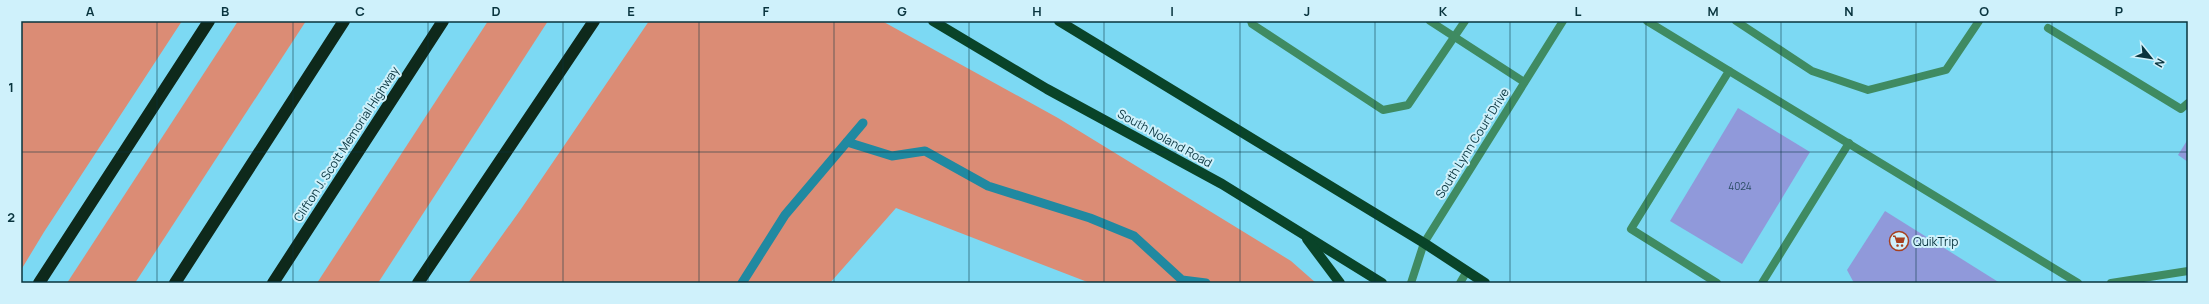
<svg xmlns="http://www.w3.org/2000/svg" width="2209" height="304" viewBox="0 0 2209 304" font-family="Manrope,sans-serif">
<rect width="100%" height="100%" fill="#7cd9f3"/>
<g fill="#db8c75">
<polygon points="21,21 182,21 44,232 21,270"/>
<polygon points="238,21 306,21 135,283 67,283"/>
<polygon points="488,21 548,21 378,283 317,283"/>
<polygon points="649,21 882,21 1058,118 1291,261 1316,283 1090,283 896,208 830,283 468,283 521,209"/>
</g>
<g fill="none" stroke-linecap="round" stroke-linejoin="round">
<g stroke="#2089a1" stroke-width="9">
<polyline points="847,142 892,156 925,151 988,186 1090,218 1134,236 1182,280 1206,283"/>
<polyline points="742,283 785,215 863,123"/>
</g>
</g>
<g fill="#9099da">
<polygon points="1738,108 1810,152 1742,264 1670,221"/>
<polygon points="2188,139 2188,162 2178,155"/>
<polygon points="1885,211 2000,283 1854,283 1847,270"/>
</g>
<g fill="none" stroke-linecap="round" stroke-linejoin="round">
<g stroke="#3f8b62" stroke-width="8">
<polyline points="1251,21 1252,24 1383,110 1408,105 1465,21"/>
<polyline points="1430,21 1524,82"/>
<polyline points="1647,21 2078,283"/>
<polyline points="1736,21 1812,71 1868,90 1946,70 1979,21"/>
<polyline points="2048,28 2181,109 2188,103"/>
<polyline points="1717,283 1631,229 1729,71"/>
<polyline points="1762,283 1849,143"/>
<polyline points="2111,283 2188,271"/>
</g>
<g stroke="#3f8b62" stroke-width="8">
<polyline points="1411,283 1424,243 1563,21"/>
<polyline points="1460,283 1467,271"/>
</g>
<g stroke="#094429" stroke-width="10">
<polyline points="933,21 1047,89 1222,184 1382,283"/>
<polyline points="1059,21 1424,243 1485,283"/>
<polyline points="1307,239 1340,283"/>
</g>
<g stroke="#0e291b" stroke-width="12">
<polyline points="39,283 209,21"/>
<polyline points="175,283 344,21"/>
<polyline points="273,283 443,21"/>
<polyline points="418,283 594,21"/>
</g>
</g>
<path fill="none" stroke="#09343e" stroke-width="1" stroke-opacity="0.55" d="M157,21v262M293,21v262M428,21v262M563,21v262M699,21v262M834,21v262M969,21v262M1104,21v262M1240,21v262M1375,21v262M1510,21v262M1646,21v262M1781,21v262M1916,21v262M2052,21v262M21,152h2167"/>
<defs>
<symbol id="supermarket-ring" viewBox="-11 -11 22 22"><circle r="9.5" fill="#cff1fb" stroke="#a7401f" stroke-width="1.5"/><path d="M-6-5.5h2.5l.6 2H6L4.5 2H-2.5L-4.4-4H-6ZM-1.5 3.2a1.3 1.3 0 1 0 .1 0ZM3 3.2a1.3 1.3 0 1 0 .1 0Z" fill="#a7401f"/></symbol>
</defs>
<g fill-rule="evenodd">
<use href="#supermarket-ring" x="1888" y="230" width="22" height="22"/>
</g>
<g text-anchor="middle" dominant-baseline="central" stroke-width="4" stroke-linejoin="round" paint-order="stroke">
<g font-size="10" fill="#2b4d65">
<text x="1740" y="186">4024</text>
</g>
<g font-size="12" fill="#09343e" stroke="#cff1fb">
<text transform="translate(1165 138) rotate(29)">South Noland Road</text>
<text transform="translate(1472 143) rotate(-58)">South Lynn Court Drive</text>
<text transform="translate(346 144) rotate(-57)">Clifton J. Scott Memorial Highway</text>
</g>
<g font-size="12" fill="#09343e" stroke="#cff1fb" text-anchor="start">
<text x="1913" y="241">QuikTrip</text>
</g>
</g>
<rect width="2209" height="304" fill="none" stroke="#cff1fb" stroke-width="44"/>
<g transform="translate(2151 58) rotate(120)" stroke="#cff1fb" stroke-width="3" paint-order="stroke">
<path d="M0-3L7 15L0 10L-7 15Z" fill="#09343e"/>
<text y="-6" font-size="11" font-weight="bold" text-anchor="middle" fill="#09343e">N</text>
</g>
<rect x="22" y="22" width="2165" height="260" fill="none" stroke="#09343e" stroke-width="1.5"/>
<g font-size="13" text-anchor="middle" font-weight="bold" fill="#09343e">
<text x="90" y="16">A</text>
<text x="225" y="16">B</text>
<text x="360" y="16">C</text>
<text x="496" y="16">D</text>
<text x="631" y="16">E</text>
<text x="766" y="16">F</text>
<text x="902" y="16">G</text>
<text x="1037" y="16">H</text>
<text x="1172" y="16">I</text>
<text x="1307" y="16">J</text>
<text x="1443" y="16">K</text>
<text x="1578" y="16">L</text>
<text x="1713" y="16">M</text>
<text x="1849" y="16">N</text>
<text x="1984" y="16">O</text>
<text x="2119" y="16">P</text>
<text x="11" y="92">1</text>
<text x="11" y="222">2</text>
</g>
</svg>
